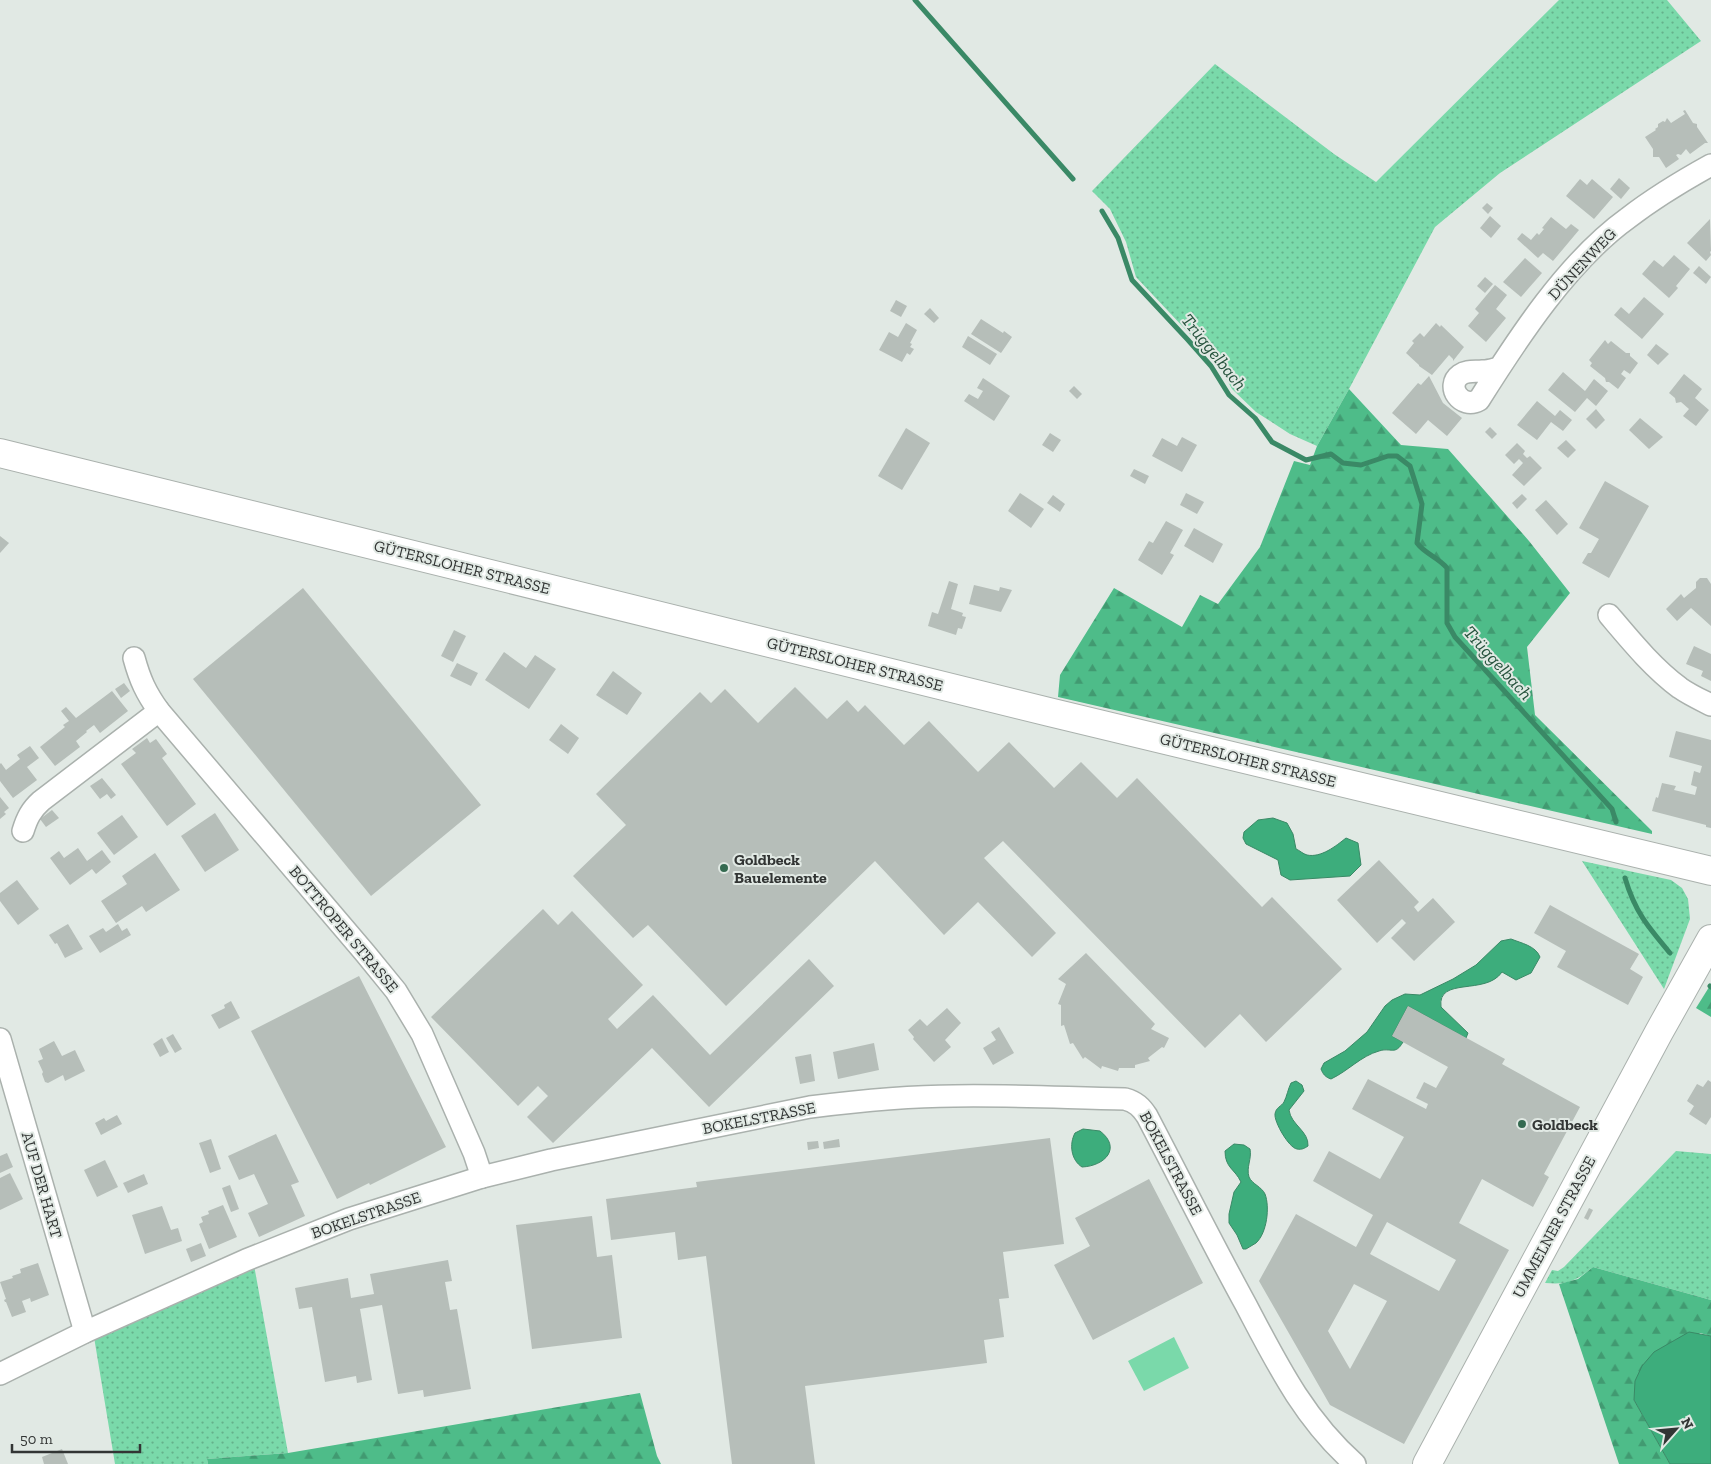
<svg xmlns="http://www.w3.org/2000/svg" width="1711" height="1464" viewBox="0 0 1711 1464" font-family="'Zilla Slab',serif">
<defs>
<pattern id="grass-dots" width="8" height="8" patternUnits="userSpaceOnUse" patternTransform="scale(1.25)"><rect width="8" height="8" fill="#7ad9aa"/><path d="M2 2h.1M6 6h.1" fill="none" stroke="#65b18b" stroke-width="1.8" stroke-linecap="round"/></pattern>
<pattern id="forest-firs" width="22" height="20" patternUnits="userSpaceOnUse" patternTransform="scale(1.25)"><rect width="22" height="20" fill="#4ebc89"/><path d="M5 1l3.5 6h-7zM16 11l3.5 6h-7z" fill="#419a71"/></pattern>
</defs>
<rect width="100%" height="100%" fill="#e1e9e4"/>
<g fill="url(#grass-dots)">
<polygon points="1559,0 1667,0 1701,41 1500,173 1435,227 1349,389 1317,446 1290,434 1256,412 1232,389 1218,364 1136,277 1126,242 1110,209 1092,191 1215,64 1334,154 1376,182"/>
<polygon points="1582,861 1671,880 1682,888 1688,899 1690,919 1664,989"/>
<path d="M1676,1151l35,3v146l-118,-33c-17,14 -25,18 -48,16l7,-13 6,1 6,-4z"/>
<polygon points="254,1265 288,1453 207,1459 208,1464 115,1464 94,1337"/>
</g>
<g fill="url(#forest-firs)">
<polygon points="1349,389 1401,445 1448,449 1529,541 1570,593 1527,647 1535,715 1652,831 1652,834 1058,697 1060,675 1114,588 1182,627 1200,595 1218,604 1260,547 1294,461 1310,465 1317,446"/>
<polygon points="1711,984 1711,1017 1696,1008"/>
<polygon points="1593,1267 1711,1300 1711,1336 1700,1333 1634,1400 1670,1464 1619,1464 1559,1284 1578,1279"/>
<polygon points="640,1393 657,1456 661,1464 208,1464 207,1459 288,1453"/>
</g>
<polygon fill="#7ad9aa" points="1174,1337 1189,1368 1144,1391 1128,1361"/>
<g fill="#3dad7c" stroke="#3a8966">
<path d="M1273,818l14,5 6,11 3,15c3,1 7,5 11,6 14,3 29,-9 39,-17l12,5 3,22 -11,11 -60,4 -9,-5 -3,-15 -32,-16 -3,-6 1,-6 14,-12z"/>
<path d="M1511,939c10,4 25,7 29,18l-9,16 -15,7 -14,-8c-16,24 -65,4 -61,35l27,26 -2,5 -58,-32 -16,30 11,6c-8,14 -12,5 -24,9 -18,5 -31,20 -48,28 -6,-2 -8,-5 -10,-10l3,-6 21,-12 22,-19 18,-26 7,-6 13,-6 15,1 33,-16 23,-14 25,-24z"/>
<path d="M1296,1081l6,4 2,6 -15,19c2,15 20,21 19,36 -3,2 -6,4 -11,3 -8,-1 -23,-27 -22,-35 1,-7 6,-7 9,-12 3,-6 4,-13 7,-19z"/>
<path d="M1083,1129l17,2c22,17 5,35 -18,36 -11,-7 -13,-23 -7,-34z"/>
<path d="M1234,1144l10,1 6,4c2,10 -4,18 -1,28 3,7 13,10 16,17 5,13 2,39 -9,49 -3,2 -7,4 -10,6h-3l-6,-14 -8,-12v-9l5,-22 7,-10c-6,-13 -16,-14 -16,-31z"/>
<polygon points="1689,1332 1711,1336 1711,1464 1670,1464 1634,1400 1635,1381 1642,1366 1654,1352"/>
</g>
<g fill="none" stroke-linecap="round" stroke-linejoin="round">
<g stroke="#3a8966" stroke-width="5">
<polyline points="915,0 1073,179"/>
<path d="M1102,211l16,27 14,42 56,60 23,26 18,29 26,23 17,24 34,18 25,-6 12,9 18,2 27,-9h9l13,10 12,38 -5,39c8,11 21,14 30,25v55l8,14 157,172 4,13"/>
<path d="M1625,878c10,34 23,49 45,75"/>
<polyline points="1710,986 1711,987"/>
</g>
</g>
<g fill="#b6beb9" fill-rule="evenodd">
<polygon points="1685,110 1693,123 1697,124 1697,127 1708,143 1705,143 1690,154 1686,149 1681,155 1678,154 1676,155 1679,159 1666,168 1659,157 1653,157 1653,149 1645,137 1656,130 1655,129 1658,127 1658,124 1663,121 1665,122 1667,118 1671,123 1685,114 1683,111"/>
<polygon points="1619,178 1630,188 1621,199 1610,189"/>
<polygon points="1580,179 1587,185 1592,179 1613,197 1594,219 1566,196"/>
<polygon points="1487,203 1493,208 1488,214 1482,208"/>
<polygon points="1490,216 1501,226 1491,238 1480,228"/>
<polygon points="1551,217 1566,229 1571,224 1579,230 1553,261 1543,253 1538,258 1517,239 1522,233 1531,240 1537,233 1539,235 1544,229 1542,228"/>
<polygon points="1710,219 1711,251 1710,252 1711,255 1706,261 1687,243"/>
<polygon points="1674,255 1690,269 1676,286 1678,288 1669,298 1642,274 1654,260 1663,267"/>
<polygon points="1525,258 1542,273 1521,297 1503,282"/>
<polygon points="1699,266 1711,277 1706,284 1693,273"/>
<polygon points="1485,277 1493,284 1485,293 1477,286"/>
<polygon points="1495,285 1507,295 1496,309 1506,318 1486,342 1468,326 1479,313 1475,309"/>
<polygon points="1644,297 1664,314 1642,339 1614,315 1621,307 1629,314"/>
<polygon points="896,300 907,306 901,317 890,311"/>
<polygon points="930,308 939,318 934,323 924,314"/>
<polygon points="981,319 1003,333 1004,331 1012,337 1001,353 971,334"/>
<polygon points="906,323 917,330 910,343 912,344 910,347 914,349 910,355 907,353 902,362 879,350 889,332 898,337"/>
<polygon points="1436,323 1440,327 1441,325 1464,347 1453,361 1453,359 1449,355 1432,375 1419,366 1419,365 1406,353 1414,343 1412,341 1420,333 1424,337"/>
<polygon points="968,336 997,354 990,365 962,347"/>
<polygon points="1605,340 1608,344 1611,341 1626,353 1630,353 1630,356 1638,363 1630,374 1624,370 1621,374 1626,378 1618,389 1609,382 1606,382 1605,378 1590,366 1592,363 1589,360"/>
<polygon points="1656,344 1669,354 1658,365 1647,355"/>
<polygon points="1563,372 1585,391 1594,379 1608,391 1596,406 1587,398 1575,412 1548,390"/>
<polygon points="1684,374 1702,389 1695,398 1709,410 1696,426 1683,416 1689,409 1681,402 1676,403 1675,398 1669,393"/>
<polygon points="1429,376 1443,403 1462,418 1447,436 1428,420 1416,434 1392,413 1418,383 1421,385"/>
<polygon points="983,378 1010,396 994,421 964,401 969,394 978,399 983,391 977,388"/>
<polygon points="1074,386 1082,394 1077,399 1069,391"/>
<polygon points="1537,401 1555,416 1560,410 1572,420 1563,431 1551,422 1537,440 1517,425"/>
<polygon points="1596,409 1605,420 1596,429 1586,419"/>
<polygon points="1640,418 1663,437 1649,449 1629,430"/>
<polygon points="1490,427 1497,434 1492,439 1485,432"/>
<polygon points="906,428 930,443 902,490 878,476"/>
<polygon points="1050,433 1061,440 1053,452 1042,445"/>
<polygon points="1182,437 1197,445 1182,472 1152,456 1162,438 1177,446"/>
<polygon points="1566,440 1576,450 1568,458 1557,448"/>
<polygon points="1517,443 1525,451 1523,454 1527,458 1530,456 1542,468 1524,486 1512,475 1523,463 1519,459 1514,464 1505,455"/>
<polygon points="1134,469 1149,476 1145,484 1130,476"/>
<polygon points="1605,481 1649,506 1609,578 1582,563 1588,553 1591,553 1599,539 1579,528"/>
<polygon points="1020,493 1044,509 1031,528 1008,511"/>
<polygon points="1186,493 1204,502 1197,514 1180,505"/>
<polygon points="1522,494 1527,499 1517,509 1512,503"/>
<polygon points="1053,495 1065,504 1060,512 1047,503"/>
<polygon points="1546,500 1568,524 1557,535 1535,510"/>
<polygon points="1166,521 1183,530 1170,553 1174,555 1162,575 1138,560 1149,541 1153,543"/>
<polygon points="1194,528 1223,544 1213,563 1184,546"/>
<polygon points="0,536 9,543 0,553"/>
<polygon points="1700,578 1707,578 1711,584 1711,626 1691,608 1677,621 1666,609 1681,594 1684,598 1696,588 1696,582"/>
<polygon points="949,581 958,584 951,609 963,613 962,616 966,617 962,629 958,628 956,635 928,626 932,612 938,614"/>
<polygon points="974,585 999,591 1000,587 1012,590 1001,612 969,604"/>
<polygon points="303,588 481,805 371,896 193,679"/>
<polygon points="454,630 466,636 453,662 441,656"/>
<polygon points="1694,646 1711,654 1711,681 1701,676 1703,671 1686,664"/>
<polygon points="504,652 526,668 535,655 556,669 529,709 485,680"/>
<polygon points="457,663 478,673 471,686 450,676"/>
<polygon points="613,671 642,693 627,715 596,695"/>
<polygon points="124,683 130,691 121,698 115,689"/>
<polygon points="795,687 827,719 847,700 858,712 865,705 904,745 929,721 978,772 1009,742 1054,788 1081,762 1117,798 1137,778 1262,907 1272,897 1342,969 1266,1042 1240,1014 1205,1048 1003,841 984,858 1056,933 1032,957 978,902 944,935 875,861 726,1006 648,925 633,938 573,876 626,825 596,794 700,692 711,703 725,689 758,723"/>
<polygon points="112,691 128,711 100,733 94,725 86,731 87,732 76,741 80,747 55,766 40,747 65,727 63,725 69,721 61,711 66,707 76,718"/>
<polygon points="561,724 579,738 568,754 549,740"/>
<polygon points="1676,731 1711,740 1711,828 1706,827 1706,825 1652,811 1656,797 1658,798 1662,783 1676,786 1674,790 1695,795 1697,787 1691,785 1694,771 1700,773 1702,766 1669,757"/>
<polygon points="147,738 150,743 156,739 167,754 162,758 196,804 167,826 121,764 136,753 132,749"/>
<polygon points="30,746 39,758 27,767 37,780 13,798 0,781 0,764 1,763 6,770 20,759 17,755"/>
<polygon points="102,778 116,795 111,799 107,794 100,799 90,786"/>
<polygon points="0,797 9,808 4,812 6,814 0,819"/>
<polygon points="52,810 59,818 46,827 40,819"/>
<polygon points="215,813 239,850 205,872 181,836"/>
<polygon points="122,815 138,837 114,855 97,833"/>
<polygon points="78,848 87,861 102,850 111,862 96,874 92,869 70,885 50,858 59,851 64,858"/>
<polygon points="155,853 180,890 146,912 142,906 116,923 101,901 127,884 122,876"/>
<polygon points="1379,860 1419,902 1414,907 1418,912 1433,898 1455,922 1414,961 1391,938 1406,923 1402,919 1377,943 1337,900"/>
<polygon points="17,880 39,909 18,925 0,901 0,893"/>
<polygon points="1550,905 1639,954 1630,969 1643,977 1628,1005 1557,967 1566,951 1534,933"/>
<polygon points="543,909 558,925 572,911 643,985 608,1019 617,1029 653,995 710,1055 809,959 834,986 709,1107 652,1048 553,1143 527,1117 548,1096 538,1086 518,1106 431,1017"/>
<polygon points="68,924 83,949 65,958 57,943 55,944 49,935"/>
<polygon points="118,924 122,931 127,928 131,935 100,953 89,936 103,928 106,932"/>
<polygon points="1086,953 1155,1024 1151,1029 1169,1038 1164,1048 1162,1047 1148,1058 1150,1061 1135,1065 1135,1068 1119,1068 1118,1071 1102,1066 1101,1069 1085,1057 1083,1059 1073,1043 1070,1044 1064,1025 1061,1026 1061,1005 1058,1004 1066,984 1058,979"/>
<polygon points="359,976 446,1147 370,1185 369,1183 337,1199 251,1031"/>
<polygon points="231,1001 240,1018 219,1029 211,1015 225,1008 224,1005"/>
<path d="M1408,1006l97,53 -3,5 78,43 -36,67 5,3 -16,30 -51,-28 -23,44 50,27 -105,194 -74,-39 -71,-124 37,-67 60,33 17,-32 -60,-34 16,-30 51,28 24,-42 -52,-28 16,-30 58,30 2,-5 -12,-6 8,-16 12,6 12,-21 -56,-31zM1387,1222l69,38 -17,31 -69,-37zM1354,1284l33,17 -37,68 -22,-38z"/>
<polygon points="947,1008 961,1023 945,1040 951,1047 934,1062 913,1039 914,1037 908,1030 920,1019 927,1026"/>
<polygon points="999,1027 1014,1053 993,1065 983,1048 996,1040 991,1032"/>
<polygon points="173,1034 182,1049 175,1053 166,1038"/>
<polygon points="162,1038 169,1052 160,1057 153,1044"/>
<polygon points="54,1041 62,1056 75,1050 85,1071 65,1081 63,1075 48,1083 45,1082 42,1074 43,1072 38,1061 43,1059 39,1049"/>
<polygon points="874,1043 879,1070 838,1079 833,1052"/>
<polygon points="811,1054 815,1081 800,1084 795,1057"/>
<polygon points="1708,1080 1711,1082 1711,1117 1706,1125 1689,1114 1694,1106 1687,1101 1697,1084 1703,1087"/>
<polygon points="117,1115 122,1124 101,1135 95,1123 104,1118 106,1121"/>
<polygon points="276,1134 299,1182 291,1185 305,1216 259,1237 248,1213 268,1204 254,1174 239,1180 228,1156"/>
<polygon points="1050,1138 1064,1244 1003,1252 1009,1298 999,1299 1004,1337 984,1340 987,1363 805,1386 815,1464 732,1464 706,1256 678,1260 675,1232 611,1240 606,1199 697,1187 696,1182"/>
<polygon points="211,1139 221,1169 210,1173 199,1143"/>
<polygon points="839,1139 840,1147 824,1149 823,1142"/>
<polygon points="818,1141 819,1148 808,1150 807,1142"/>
<polygon points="7,1153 13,1167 0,1173 0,1156"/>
<polygon points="105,1160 118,1187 97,1197 84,1170"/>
<polygon points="10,1173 23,1199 0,1210 0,1178"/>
<polygon points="144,1174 148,1184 128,1193 123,1183"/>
<polygon points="1149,1179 1203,1283 1093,1340 1054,1265 1090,1246 1075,1218"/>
<polygon points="230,1185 239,1209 231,1212 222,1188"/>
<polygon points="223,1205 237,1237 209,1249 199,1224 203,1222 201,1217 209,1214 208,1211"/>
<polygon points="162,1206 171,1230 178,1228 182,1241 145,1254 132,1215"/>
<polygon points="1589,1208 1593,1210 1588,1220 1584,1218"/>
<polygon points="592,1216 597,1257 612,1255 622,1338 532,1349 516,1225"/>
<polygon points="201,1243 206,1256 191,1262 186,1249"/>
<polygon points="448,1260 452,1281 445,1282 450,1310 457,1309 471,1389 424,1397 423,1390 398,1394 382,1305 360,1309 372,1380 357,1383 356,1376 325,1382 312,1307 299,1309 295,1288 348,1278 351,1298 374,1294 370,1274"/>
<polygon points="38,1263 49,1295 31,1302 30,1298 22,1301 26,1312 12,1317 6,1302 5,1302 4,1300 6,1299 0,1282 13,1278 12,1276 21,1273 20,1269"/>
<polygon points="62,1449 68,1464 44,1464 42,1457"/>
</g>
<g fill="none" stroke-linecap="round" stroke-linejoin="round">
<defs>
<g id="minor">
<path d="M1499,368c-5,1 -10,3 -16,3 -8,1 -16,-1 -23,4 -15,11 1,35 19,25 39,-62 89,-139 149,-182 26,-20 54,-37 83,-53"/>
<path d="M1609,615c22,26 44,53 71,73 10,7 21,12 31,17"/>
<path d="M134,658c6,22 12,35 25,53l206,242 31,38 26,43 52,119 8,24"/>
<path d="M23,831c4,-13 8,-21 18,-30l118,-90"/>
<polyline points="0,1039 85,1332"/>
<path d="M0,1374l85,-42 161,-72 103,-41 133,-42 69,-17 259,-53c48,-6 96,-11 144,-11 57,-1 114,2 171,3 11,3 16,8 22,17 33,63 65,127 99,189 31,59 58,114 109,159"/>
</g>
<g id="major">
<polyline points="0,453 1049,712 1711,871"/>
<polyline points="1427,1464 1659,1032 1711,939"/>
</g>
</defs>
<use href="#minor" stroke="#aab1ad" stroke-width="24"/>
<use href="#major" stroke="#aab1ad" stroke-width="30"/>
<use href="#minor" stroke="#fff" stroke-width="21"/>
<use href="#major" stroke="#fff" stroke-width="28"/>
</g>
<g fill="#346a50" stroke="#e1e9e4" stroke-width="2">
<circle cx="724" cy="868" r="5"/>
<circle cx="1522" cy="1124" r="5"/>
</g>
<g text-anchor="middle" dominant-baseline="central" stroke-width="4" stroke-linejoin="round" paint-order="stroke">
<g font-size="16" fill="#323534" stroke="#e1e9e4">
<text transform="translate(1582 264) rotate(-47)">DÜNENWEG</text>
<text transform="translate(462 567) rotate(14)">GÜTERSLOHER STRASSE</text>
<text transform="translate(855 664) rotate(14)">GÜTERSLOHER STRASSE</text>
<text transform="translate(1248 760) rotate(14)">GÜTERSLOHER STRASSE</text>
<text transform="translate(344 929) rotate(50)">BOTTROPER STRASSE</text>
<text transform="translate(759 1118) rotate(-11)">BOKELSTRASSE</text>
<text transform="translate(1171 1163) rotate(62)">BOKELSTRASSE</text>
<text transform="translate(42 1185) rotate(74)">AUF DER HART</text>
<text transform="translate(366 1215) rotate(-19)">BOKELSTRASSE</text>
<text transform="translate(1554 1227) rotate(-62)">UMMELNER STRASSE</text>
</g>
<g font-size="16" font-weight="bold" fill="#323534" stroke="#e1e9e4" text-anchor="start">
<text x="734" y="859">Goldbeck<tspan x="734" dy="18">Bauelemente</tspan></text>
<text x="1532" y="1124">Goldbeck</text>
</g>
<g font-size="18" font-style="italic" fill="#25523c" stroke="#e1e9e4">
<text transform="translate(1214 352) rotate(51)">Trüggelbach</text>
<text transform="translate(1498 663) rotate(48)">Trüggelbach</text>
</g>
</g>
<g transform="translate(1676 1429) rotate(63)" stroke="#e1e9e4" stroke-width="4" paint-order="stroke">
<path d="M0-4L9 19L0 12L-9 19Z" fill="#323534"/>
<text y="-8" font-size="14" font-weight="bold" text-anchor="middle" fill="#323534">N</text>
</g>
<path d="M12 1444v8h128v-8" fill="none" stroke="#323534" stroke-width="2.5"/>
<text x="20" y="1444" font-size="15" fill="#323534" stroke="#e1e9e4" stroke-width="4" paint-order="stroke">50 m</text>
</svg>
